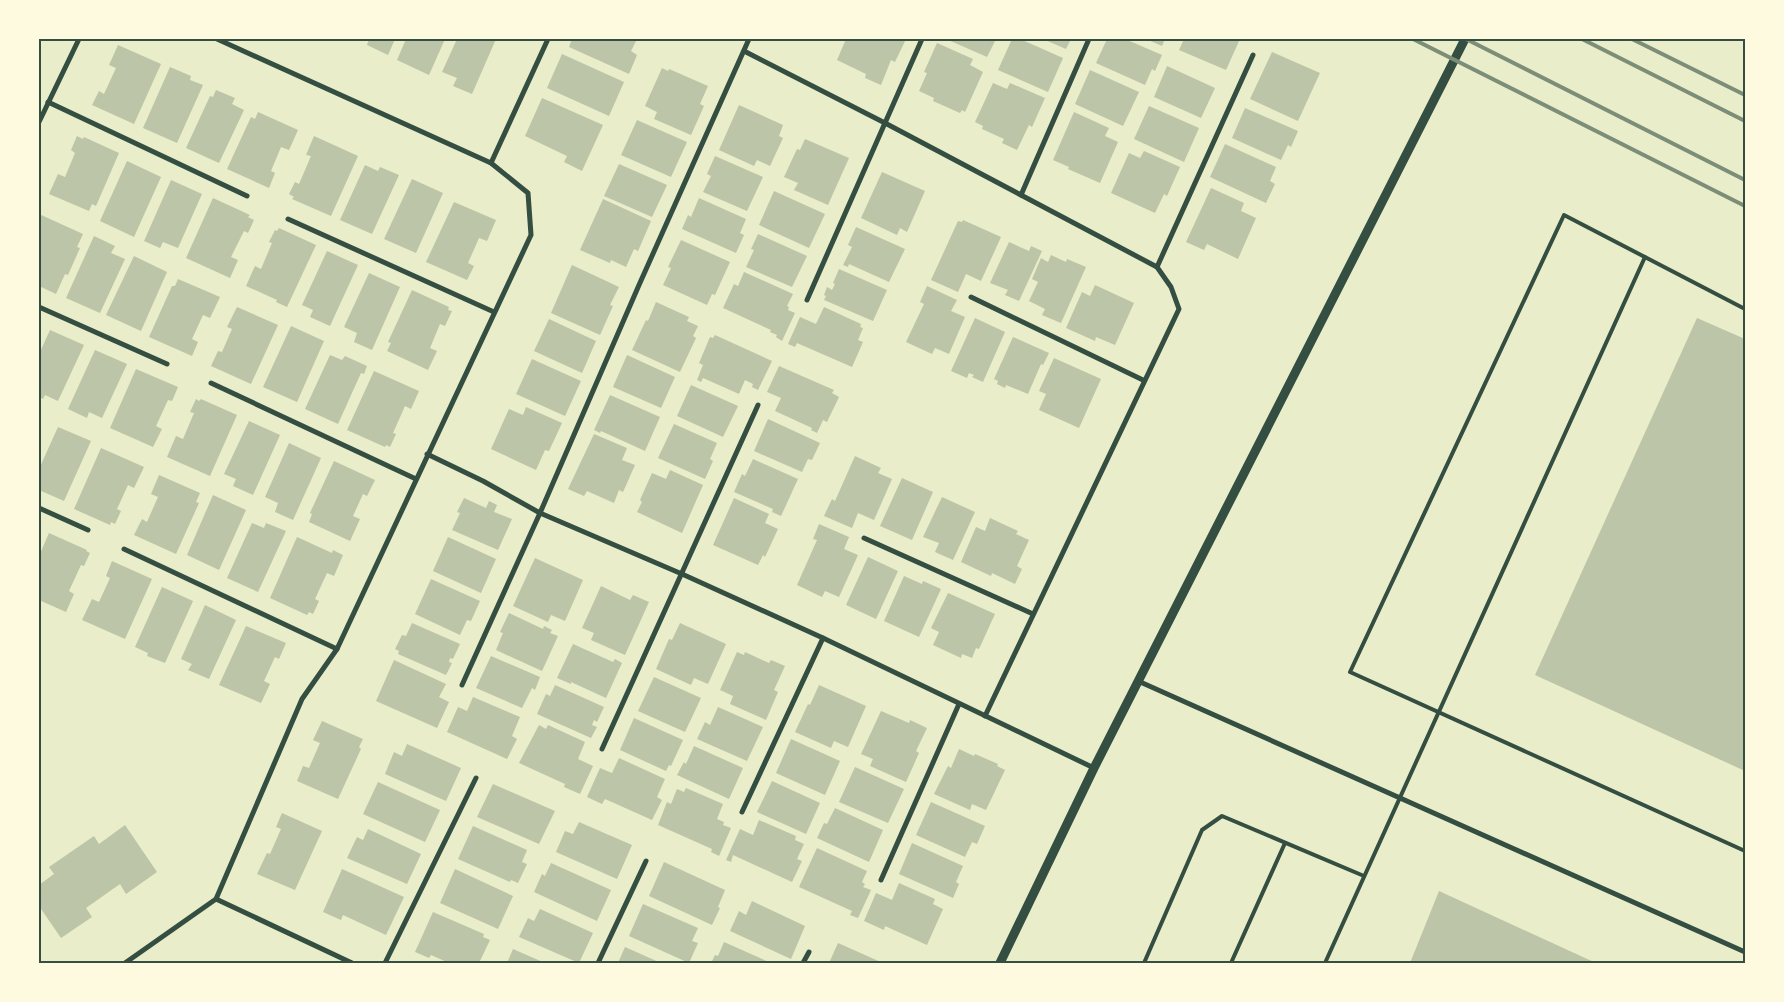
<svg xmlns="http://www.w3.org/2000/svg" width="1784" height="1002" viewBox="0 0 1784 1002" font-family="Ubuntu,sans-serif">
<rect width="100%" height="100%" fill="#e9edc9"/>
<g fill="#bcc5a7">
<polygon points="369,39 395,39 388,55 367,45"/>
<polygon points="406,39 445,39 429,75 397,60"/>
<polygon points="457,39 496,39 472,94 453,86 457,78 442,72"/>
<polygon points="572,39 637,39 631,51 637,55 629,74 569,47"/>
<polygon points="846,39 906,39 895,62 891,60 881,85 865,78 866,74 837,60"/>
<polygon points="946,39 996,39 987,57"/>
<polygon points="1012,39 1020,39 1063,58 1048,92 998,70"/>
<polygon points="1043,39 1071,39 1066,49"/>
<polygon points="1107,39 1125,39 1162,55 1155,71 1152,69 1145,85 1096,63"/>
<polygon points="1146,39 1165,39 1162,46"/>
<polygon points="1184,39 1240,39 1226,70 1179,50"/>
<polygon points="937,43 973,59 970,65 983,72 965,112 962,110 960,113 933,101 934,98 919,91 927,73 924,72"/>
<polygon points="118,45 161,64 134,124 92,105 99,91 104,94 116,68 109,65"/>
<polygon points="1272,52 1320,73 1298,121 1250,99"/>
<polygon points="562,54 624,82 609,116 547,88"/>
<polygon points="1167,66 1215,88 1201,118 1154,97"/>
<polygon points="170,67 191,76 190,80 203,85 177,143 143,128"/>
<polygon points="662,68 668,71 669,69 708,86 700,104 704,106 691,135 654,119 657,112 645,106"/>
<polygon points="1090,70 1139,92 1123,126 1075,104"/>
<polygon points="993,83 1007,89 1010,83 1045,98 1032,127 1029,125 1017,150 1002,143 1004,139 982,129 983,126 975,122"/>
<polygon points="216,90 235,98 232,104 244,110 219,163 186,148 210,96 213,97"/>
<polygon points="542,98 603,125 582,171 564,162 567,156 525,136"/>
<polygon points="739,105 783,125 779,136 783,138 770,166 757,160 754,166 719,150"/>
<polygon points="1149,106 1199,128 1184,162 1134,139"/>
<polygon points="1245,108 1298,131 1291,147 1288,145 1281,160 1232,138"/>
<polygon points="258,112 298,130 289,150 281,147 271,171 275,173 269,188 227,169 251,117 255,119"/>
<polygon points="1074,112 1109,128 1105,136 1118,142 1100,183 1068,169 1069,167 1053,160"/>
<polygon points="637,120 687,142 671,177 621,155"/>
<polygon points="77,136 83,139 84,137 119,153 96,206 92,204 89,211 49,194 58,174 65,177 75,153 71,150"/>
<polygon points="314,136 358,156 331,216 292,199 294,197 289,194 295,182 299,184 311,156 306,155"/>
<polygon points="805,139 849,158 828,205 794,190 798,183 784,177 797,149 800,150"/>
<polygon points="1225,144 1276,167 1270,181 1275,184 1266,203 1210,177"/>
<polygon points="1144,151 1180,167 1167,196 1164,194 1155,213 1111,193 1129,153 1140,158"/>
<polygon points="715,156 763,177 747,211 703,192 711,176 707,174"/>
<polygon points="127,161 161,177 134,237 100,221"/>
<polygon points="619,164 667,185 652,217 604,196"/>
<polygon points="365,165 378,171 380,167 399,175 372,234 340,220"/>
<polygon points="882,172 925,191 907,232 900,228 897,235 861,218"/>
<polygon points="412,179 443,193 416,253 384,239"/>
<polygon points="171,180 202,194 178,248 163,242 160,248 144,241"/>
<polygon points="1211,188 1244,203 1241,211 1256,218 1238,259 1207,244 1204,250 1186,242"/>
<polygon points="774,191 825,214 809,248 759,225"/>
<polygon points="213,198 250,215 248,217 254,220 248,233 244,231 231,257 238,260 230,278 186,258"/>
<polygon points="699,198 746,219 740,233 744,235 736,253 682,229 688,215 691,217"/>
<polygon points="603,199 651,221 638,251 634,249 626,267 611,260 610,263 580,250"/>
<polygon points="454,202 496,220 487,241 479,238 468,263 474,266 467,280 426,262"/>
<polygon points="39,214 83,234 77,247 80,248 68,275 65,274 56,294 39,286"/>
<polygon points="963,220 1001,237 981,281 966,274 958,292 931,280 958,221 962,222"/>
<polygon points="856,227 905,249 889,282 849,264 848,267 843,265 852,247 848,245"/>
<polygon points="279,228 316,245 287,307 276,302 277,300 246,286 255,266 261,269 272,243 269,242 275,230 277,231"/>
<polygon points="758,234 807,256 792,287 746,267 754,250 751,249"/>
<polygon points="94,236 115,246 111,253 125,259 100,313 66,298"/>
<polygon points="681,240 730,262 715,295 712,294 707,305 663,285 671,268 668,267"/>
<polygon points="1009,242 1029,251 1031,246 1042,251 1019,301 1005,295 1008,290 990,283"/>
<polygon points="327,251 358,265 330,326 310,317 313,310 302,305"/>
<polygon points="1051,255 1066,262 1067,259 1086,267 1061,323 1042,315 1045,309 1029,301 1038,282 1032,279 1041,258 1048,262"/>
<polygon points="134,256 167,272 141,331 106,315"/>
<polygon points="572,265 619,287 610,305 613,306 600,335 551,313"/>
<polygon points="839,269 887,290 873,321 824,300 826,296 824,295 827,287 832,290 835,284 833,283"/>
<polygon points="744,272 793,294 787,306 789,307 788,310 795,313 782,341 776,337 777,335 770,332 771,330 723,308 734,284 738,286"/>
<polygon points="369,273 400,287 372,350 354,342 357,333 344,327"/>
<polygon points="178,279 220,297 210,318 203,315 192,339 198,342 192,356 149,337 172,286 175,286"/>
<polygon points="1095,285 1134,303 1115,345 1096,337 1095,341 1066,328 1082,292 1090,296"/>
<polygon points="927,286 957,300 951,311 965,317 949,354 935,348 932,354 906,342 924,304 920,302"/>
<polygon points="412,290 449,307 448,310 452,311 445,326 440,324 430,348 437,351 428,370 387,351 391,343 388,342"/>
<polygon points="656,302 689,317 687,321 698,326 693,336 696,338 680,372 632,350 646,320 648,321"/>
<polygon points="237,307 278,325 251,384 211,366 218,351 222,352 232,329 227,327"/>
<polygon points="824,307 861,324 860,327 863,328 858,340 863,342 852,367 797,343 795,347 788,344 800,317 816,324"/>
<polygon points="975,318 1005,332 983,382 972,377 974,375 969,373 967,378 951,371"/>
<polygon points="1697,318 1745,339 1745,771 1535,675"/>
<polygon points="549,319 596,341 582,373 534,351"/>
<polygon points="291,326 324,341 297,402 263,387"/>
<polygon points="50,330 84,345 58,401 45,395 43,399 39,397 39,354"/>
<polygon points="715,335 772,361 758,390 752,387 753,384 745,380 739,394 703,378 701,382 697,380 703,365 699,363 710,337 713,338"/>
<polygon points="1013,337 1049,353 1043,365 1041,364 1028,394 1006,385 1005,388 997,384 998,381 994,379"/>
<polygon points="95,350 127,364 102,418 89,412 87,418 68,409"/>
<polygon points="330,355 342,360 345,356 367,366 364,374 361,373 338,424 305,409"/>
<polygon points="627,355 675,377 661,408 613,387"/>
<polygon points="1054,358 1101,379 1079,428 1039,410 1046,394 1039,391"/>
<polygon points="532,359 581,381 565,416 516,394"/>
<polygon points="779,366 834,390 832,393 839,397 827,422 823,420 817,433 811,430 812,428 775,411 781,398 767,392"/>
<polygon points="136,369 178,387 172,401 168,400 156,426 162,429 153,447 110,428"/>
<polygon points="374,371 419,391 411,409 405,406 393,433 396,434 390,447 386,445 385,447 347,430"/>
<polygon points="691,385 738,406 723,437 677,416"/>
<polygon points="610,395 660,417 645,451 601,431 600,433 594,430"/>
<polygon points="196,399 199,401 201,399 237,415 210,476 167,457 176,436 183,439 194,413 190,412"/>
<polygon points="526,407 562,423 549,451 545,450 536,470 491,449 509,409 523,415"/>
<polygon points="768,419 820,443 812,460 808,459 802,472 754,451"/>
<polygon points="249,421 280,435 253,495 233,486 236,479 224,474"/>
<polygon points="674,424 717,443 710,459 713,461 705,479 658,458"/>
<polygon points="58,427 91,441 64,501 39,490 39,469"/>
<polygon points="594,434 627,448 622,460 635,465 623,492 619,490 614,503 587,491 584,496 568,489"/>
<polygon points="289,443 321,458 293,520 275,512 278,503 265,497"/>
<polygon points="101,448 144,467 134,488 128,485 117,509 121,511 115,524 111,522 110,525 74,509"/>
<polygon points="855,456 881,468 878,473 892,479 874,520 858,513 852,528 824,516 832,499 835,501"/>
<polygon points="753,459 798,479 781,516 772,512 773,509 734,492 742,474 745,476"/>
<polygon points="334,461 375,480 367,496 363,494 353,516 360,519 350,541 309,522 312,514 310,513"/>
<polygon points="670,470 703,485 682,533 637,512 642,502 640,500 652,473 666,479"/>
<polygon points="159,475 200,493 196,502 199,503 176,554 134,535 142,519 147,522 158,497 151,494"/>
<polygon points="902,478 933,492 912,540 880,526"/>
<polygon points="213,495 246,510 219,570 187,555"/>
<polygon points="942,497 975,512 953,560 935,552 939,543 923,537"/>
<polygon points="464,498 486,508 489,501 497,505 494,512 512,519 498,550 452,530 460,513 457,512"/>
<polygon points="734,498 769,514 765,523 778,529 765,557 763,555 758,565 713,545"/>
<polygon points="990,518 1018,531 1016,534 1029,540 1017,566 1022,569 1015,584 992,573 991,576 961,562 976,527 985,531"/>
<polygon points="252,523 264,528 266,523 286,531 258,592 227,578"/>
<polygon points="819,524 849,537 844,549 858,555 839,597 825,591 822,597 797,585 817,540 813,539"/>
<polygon points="49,533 87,550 86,551 90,553 84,566 81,565 69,591 74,594 66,612 39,600 39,556"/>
<polygon points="297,537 332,553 333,550 343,555 334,576 327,573 315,599 319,601 313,614 309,612 307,615 270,598"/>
<polygon points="448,537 496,559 481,593 433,571"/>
<polygon points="868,557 898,571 876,619 846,605"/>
<polygon points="535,558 583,580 565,621 551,615 548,622 513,606"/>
<polygon points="112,561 152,579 125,639 82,620 92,599 99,602 110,578 106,576"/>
<polygon points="904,576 922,584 923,581 941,589 919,637 884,621"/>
<polygon points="431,579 480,601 471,621 467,620 460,635 415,614"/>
<polygon points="601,586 630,600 633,595 649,602 625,655 591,640 594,633 582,628"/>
<polygon points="162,587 193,601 165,663 147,656 148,653 135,647"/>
<polygon points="948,593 995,614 979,649 976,648 972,658 962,654 961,658 933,645 939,632 931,628"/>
<polygon points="205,605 236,620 209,679 188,670 192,664 181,659"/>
<polygon points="509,613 543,629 544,626 552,630 550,633 558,636 542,671 496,650 503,633 500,632"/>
<polygon points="412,623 460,644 453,659 450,658 449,662 452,663 446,675 398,654 399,651 395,649 402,635 406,636"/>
<polygon points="680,623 726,644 708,684 694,678 691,685 656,669 669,639 672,640"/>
<polygon points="246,626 286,643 279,659 275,657 264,681 270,684 261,703 219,685"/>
<polygon points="573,644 613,662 615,659 622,663 606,698 571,682 571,684 557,678"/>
<polygon points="737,652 744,655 745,652 769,663 771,660 785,666 774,690 778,692 766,720 730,704 733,696 720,690"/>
<polygon points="491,656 540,677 535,690 532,688 522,708 476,688"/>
<polygon points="394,660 446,684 439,697 449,702 437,728 376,701"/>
<polygon points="654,677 701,698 685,732 638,711"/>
<polygon points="555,685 604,707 597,722 594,720 592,725 597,727 591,738 537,714 546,694 550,696"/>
<polygon points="819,685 866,706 848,747 834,741 831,748 795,732 808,704 810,705"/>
<polygon points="473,697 520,717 512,736 517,739 507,759 447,732 458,707 467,711"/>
<polygon points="718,707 763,727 747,761 697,739 705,722 710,725"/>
<polygon points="881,711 909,723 910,720 927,728 916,751 919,753 906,782 870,766 873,759 861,754"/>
<polygon points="634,718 683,740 671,766 669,765 666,771 620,750"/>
<polygon points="322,721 363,739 359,747 361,749 338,799 297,781 303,766 309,768 320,743 313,740"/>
<polygon points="539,725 546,729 548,725 585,742 578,759 593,766 580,794 564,787 565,784 519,763"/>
<polygon points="791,739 840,761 825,795 776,773"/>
<polygon points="407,744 461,768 446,801 385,774 394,752 402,756"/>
<polygon points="694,746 743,768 729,799 677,775 684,762 686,764"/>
<polygon points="959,749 974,756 975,754 998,764 997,766 1005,770 986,810 972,804 970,810 934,794 948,766 951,768"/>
<polygon points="619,758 665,779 657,797 662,800 652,820 605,799 602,804 587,797 600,768 612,773"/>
<polygon points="855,767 904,789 888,823 839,802"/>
<polygon points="772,781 820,803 806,834 757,812"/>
<polygon points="378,782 440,810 425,842 363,814"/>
<polygon points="493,784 555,811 539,844 477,817"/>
<polygon points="686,788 723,804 717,819 724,822 723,825 731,828 719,856 711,852 712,849 658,825 667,802 671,804 677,789 684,792"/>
<polygon points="931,802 985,826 977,844 972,842 965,857 916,835"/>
<polygon points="835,808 883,830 869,862 817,838 824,823 827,824"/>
<polygon points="282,813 322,831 295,890 257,874 267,853 270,854 281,829 276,827"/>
<polygon points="759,820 796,836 795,840 804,844 797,859 802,861 792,882 733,855 731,862 726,860 740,829 753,835"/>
<polygon points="579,822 632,845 617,879 556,852 565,831 573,834"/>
<polygon points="125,825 157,872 126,894 120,884 86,908 92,917 61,938 39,906 39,885 54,874 49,867 94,836 99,844"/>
<polygon points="473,826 527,850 522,862 527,864 518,883 511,880 510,882 458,859"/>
<polygon points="368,829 421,854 407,884 347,858 357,837 363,840"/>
<polygon points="912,843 963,866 956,882 959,884 953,898 899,874"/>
<polygon points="817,848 867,871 862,882 865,884 863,887 871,890 858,918 850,915 852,911 799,887"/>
<polygon points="664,862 725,890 718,907 720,908 712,925 649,896"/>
<polygon points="551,863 611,890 597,921 534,892 542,874 545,876"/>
<polygon points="342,869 404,897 386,935 343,915 341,920 323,912"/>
<polygon points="455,869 513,896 498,929 440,903"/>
<polygon points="899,883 935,899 933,904 943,909 927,945 885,926 884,930 864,921 876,893 892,900"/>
<polygon points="1439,891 1596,963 1410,963"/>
<polygon points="752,901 805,926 791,959 730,931 739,911 746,915"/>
<polygon points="643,904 698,928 692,941 698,943 689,963 629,936"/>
<polygon points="540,909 593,933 579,963 519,937 528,918 534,921"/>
<polygon points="433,912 484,934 483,937 490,940 479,963 449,963 431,955 429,958 415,952"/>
<polygon points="724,942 771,963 711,963 715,955 718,956"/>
<polygon points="838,943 883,963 829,963"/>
<polygon points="625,947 661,963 618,963"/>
<polygon points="513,949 545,963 507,963"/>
</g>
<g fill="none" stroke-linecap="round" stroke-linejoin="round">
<g stroke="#344e41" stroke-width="4">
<polyline points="1745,309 1564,215 1350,672 1745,851"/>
<polyline points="1144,963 1202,830 1222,816 1364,876"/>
<polyline points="1231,963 1285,843"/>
<polyline points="1325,963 1645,257"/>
</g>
<g stroke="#344e41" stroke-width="5">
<polyline points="744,51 885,123 1157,267 1171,287 1179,309 985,716"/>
<polyline points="48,102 247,196"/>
<polyline points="39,122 79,39"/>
<polyline points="491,163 548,39"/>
<polyline points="1021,195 1089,39"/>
<polyline points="288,219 494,312"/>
<polyline points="1157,267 1253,55"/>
<polyline points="971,297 1143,380"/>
<polyline points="807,300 922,39"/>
<polyline points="39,307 167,364"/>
<polyline points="211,383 416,479"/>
<polyline points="427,454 483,481 540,513 682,574 823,638 1094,768"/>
<polyline points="39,508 88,530"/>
<polyline points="864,538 1033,614"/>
<polyline points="124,549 337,649"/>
<polyline points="1138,681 1745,952"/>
<polyline points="462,685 540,513 639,285 749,39"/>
<polyline points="602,749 758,405"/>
<polyline points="742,812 823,638"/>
<polyline points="881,880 959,704"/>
<polyline points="216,899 352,963"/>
<polyline points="125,963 216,899 302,699 337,649 531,235 528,193 491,163 217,39"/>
<polyline points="385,963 476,778"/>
<polyline points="598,963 646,861"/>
<polyline points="803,963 809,952"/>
</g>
<polyline stroke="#344e41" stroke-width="9" points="1000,963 1094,768 1465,39"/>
<g stroke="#7c8e77" stroke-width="4">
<polyline points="1413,39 1745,206"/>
<polyline points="1466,39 1745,180"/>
<polyline points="1582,39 1745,121"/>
<polyline points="1632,39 1745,95"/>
</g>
</g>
<rect width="1784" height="1002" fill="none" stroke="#fefae0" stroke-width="80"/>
<rect x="40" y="40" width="1704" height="922" fill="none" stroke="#344e41" stroke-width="2"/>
</svg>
